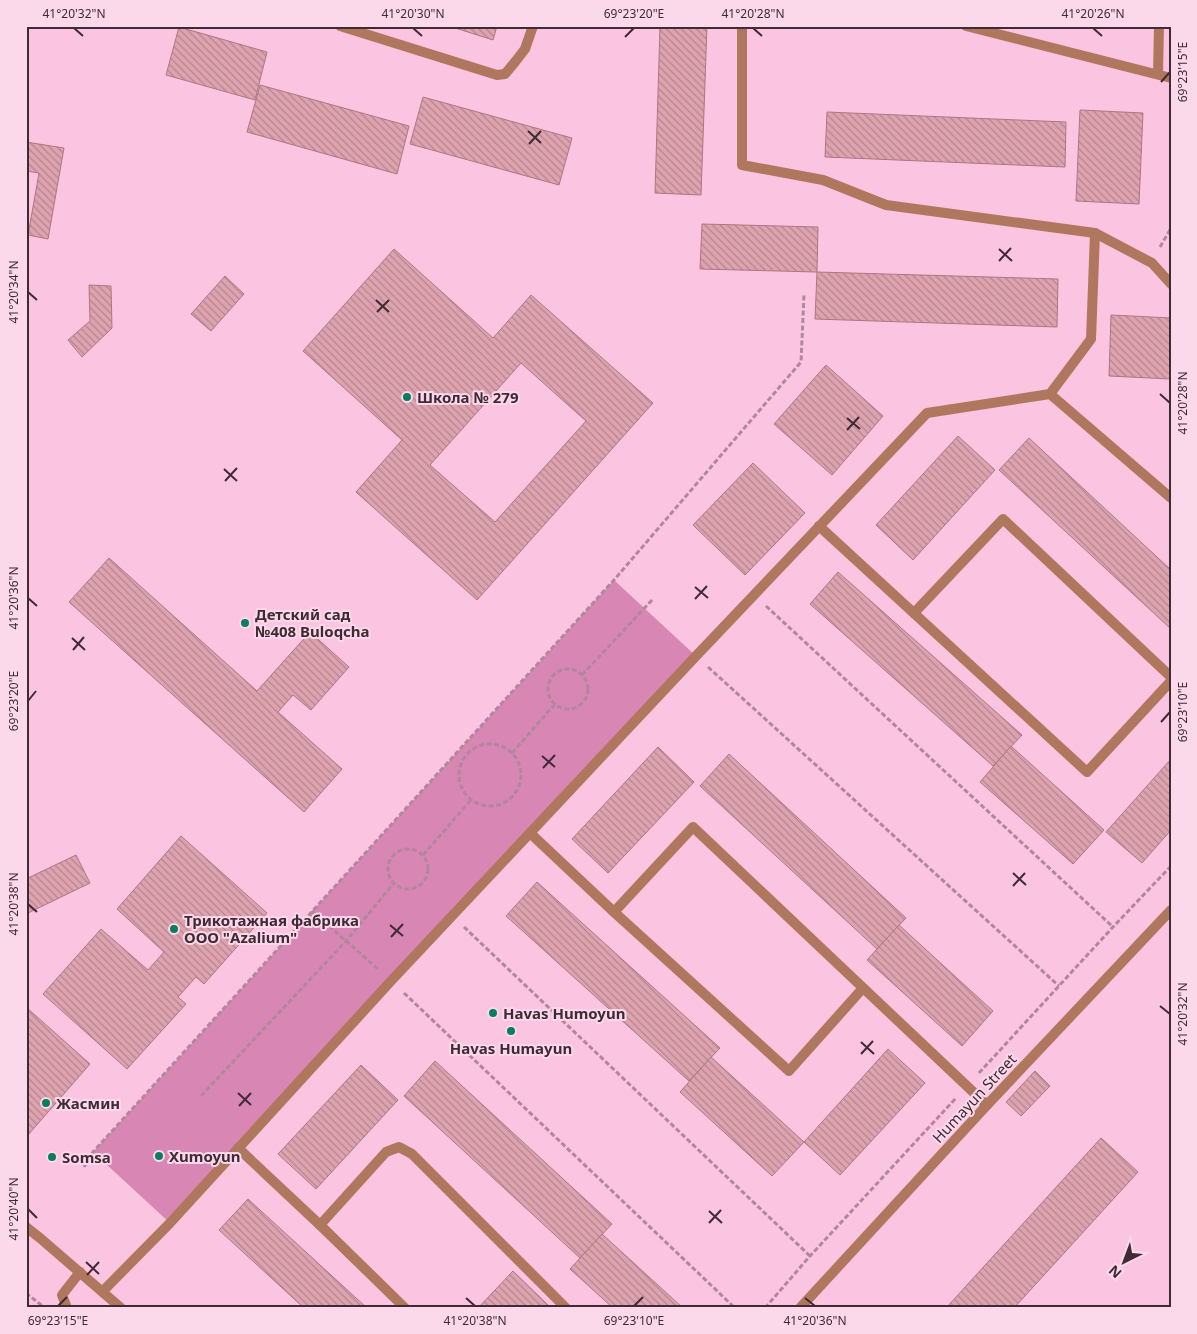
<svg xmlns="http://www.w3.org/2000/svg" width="1197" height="1334" viewBox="0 0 1197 1334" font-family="'Noto Sans',sans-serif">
<defs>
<pattern id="building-back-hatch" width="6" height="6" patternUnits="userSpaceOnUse" patternTransform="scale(1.25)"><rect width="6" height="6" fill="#dea3af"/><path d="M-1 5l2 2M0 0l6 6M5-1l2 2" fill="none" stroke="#b5858f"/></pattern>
</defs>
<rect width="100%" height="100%" fill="#fbc5e1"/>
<polygon fill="#d887b4" points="614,580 696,656 170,1223 93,1152"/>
<g fill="url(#building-back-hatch)" stroke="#ae7681" fill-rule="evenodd">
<polygon points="449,26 497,26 493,40"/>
<polygon points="660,26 707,26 701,195 655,193"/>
<polygon points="179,27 267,52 255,100 166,75"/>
<polygon points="260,85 409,126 397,174 247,132"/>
<polygon points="423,97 572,138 559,185 410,144"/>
<polygon points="1080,110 1143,113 1139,204 1076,201"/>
<polygon points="827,112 1066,122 1065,167 825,157"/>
<polygon points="26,142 64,148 48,239 28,235 39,173 26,171"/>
<polygon points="702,224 818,227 817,272 700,269"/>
<path d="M394,249l99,89 38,-43 122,108 -176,197 -121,-108 46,-52 -99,-89zM521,363l65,58 -91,101 -65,-57z"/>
<polygon points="817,272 1058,279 1057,327 815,319"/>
<polygon points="225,276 244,294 211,331 191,314"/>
<polygon points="89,285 111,286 112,328 82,357 68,340 90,321"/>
<polygon points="1111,315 1171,318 1171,379 1109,376"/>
<polygon points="826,365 883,416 832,475 774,424"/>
<polygon points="958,436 995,470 913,560 876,525"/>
<polygon points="1029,438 1171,570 1171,629 999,470"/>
<polygon points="753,463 805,513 745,575 693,525"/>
<polygon points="109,558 257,691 310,632 349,667 311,710 293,695 278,712 342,769 304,812 69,602"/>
<polygon points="838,572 1022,735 993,766 810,604"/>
<polygon points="1011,746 1104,830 1073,864 980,782"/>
<polygon points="658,747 694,782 608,873 572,839"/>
<polygon points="729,754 906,918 877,949 700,786"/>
<polygon points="1171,759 1171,830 1142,863 1106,832"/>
<polygon points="181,836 267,913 204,984 196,977 178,997 186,1004 127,1069 43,994 101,929 148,970 164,952 117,909"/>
<polygon points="76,855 90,883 26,914 26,879"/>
<polygon points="537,882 720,1048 689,1081 506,916"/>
<polygon points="899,925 993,1011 962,1046 867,960"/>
<polygon points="26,1007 90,1064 28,1135 26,1133"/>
<polygon points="888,1049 925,1083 840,1175 804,1142"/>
<polygon points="711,1057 804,1142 772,1176 680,1092"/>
<polygon points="435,1061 612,1224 580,1258 404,1096"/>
<polygon points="361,1065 398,1100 316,1189 278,1154"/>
<polygon points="1035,1071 1050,1086 1021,1116 1006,1102"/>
<polygon points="1101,1138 1138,1172 1014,1308 946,1308"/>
<polygon points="248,1199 367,1308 304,1308 219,1230"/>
<polygon points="602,1234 683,1308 613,1308 570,1269"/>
<polygon points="513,1271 548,1305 545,1308 478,1308"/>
</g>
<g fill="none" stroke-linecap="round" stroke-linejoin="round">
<g stroke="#b0879c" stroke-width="3" stroke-dasharray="5 2.5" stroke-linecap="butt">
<polyline points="1160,247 1171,228"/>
<polyline points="766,606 1113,927"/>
<polyline points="708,667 1059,986"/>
<circle cx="568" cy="689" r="20"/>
<polyline points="582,675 653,599"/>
<circle cx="490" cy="775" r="31"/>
<polyline points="512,753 555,704"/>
<circle cx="408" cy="869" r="20"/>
<polyline points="423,855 471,800"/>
<polyline points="312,911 379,970"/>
<polyline points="464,927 810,1256"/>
<polyline points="404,993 735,1308"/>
<polyline points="979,1073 1113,927 1171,866"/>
<polyline points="201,1096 346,941 394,883"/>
<polyline points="84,1167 93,1152 614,580 801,362 804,295"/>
<polyline points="26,1293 45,1308"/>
<polyline points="765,1308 810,1256 956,1098"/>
</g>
<g stroke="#af775e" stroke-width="10">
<polyline points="340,26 497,75 505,74 515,62 525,49 533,26"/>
<polyline points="742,26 742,165 823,180 886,205 1095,233 1152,263 1171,284"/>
<polyline points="966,26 1171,78"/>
<polyline points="1158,74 1159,26"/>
<polyline points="1050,394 1171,498"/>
<polyline points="819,526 1087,772 1171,681"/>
<polyline points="914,613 1003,519 1171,677"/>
<polyline points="530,833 614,912 789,1071 863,988"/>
<polyline points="614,912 693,827 987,1105"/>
<polyline points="238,1148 320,1225 405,1308"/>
<polyline points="320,1225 386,1152 399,1147 412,1154 566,1308"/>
<polyline points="103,1291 170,1223 391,981 696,656 927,413 1050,394 1091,339 1095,233"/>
<polyline points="67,1308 62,1295 80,1272"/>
</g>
<polyline stroke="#af775e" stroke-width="10" points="800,1308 987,1105 1171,910"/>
<polyline stroke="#af775e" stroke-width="10" points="26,1227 40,1238 121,1308"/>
</g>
<path fill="none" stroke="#3f2a35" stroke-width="2" d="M74,28l9,8M413,28l9,8M753,28l9,8M1093,28l9,8M625,37l9,-9M1161,82l9,-10M528,131l13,12M529,144l12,-13M999,249l13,12M999,261l12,-13M28,292l9,8M376,300l13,12M377,312l12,-12M1160,394l10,9M847,418l13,11M847,430l12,-13M224,469l13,12M225,481l12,-13M695,587l13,11M28,598l9,8M695,599l12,-13M72,638l13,12M73,650l11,-13M28,701l8,-10M1161,722l9,-10M542,756l13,11M543,768l12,-13M1013,873l13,12M1013,886l12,-13M28,904l9,8M390,925l13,11M391,937l12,-13M1160,1006l10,8M861,1042l13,12M861,1054l12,-13M238,1093l13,12M239,1106l12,-13M28,1209l9,9M709,1211l13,12M709,1223l12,-13M86,1262l13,12M87,1275l12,-13M466,1298l9,8M805,1298l10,8M58,1306l9,-9M634,1306l9,-9"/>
<g fill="#077e5c" stroke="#fbd9ea" stroke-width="2">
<circle cx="407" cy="397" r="5"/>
<circle cx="245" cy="623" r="5"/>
<circle cx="174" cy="929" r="5"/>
<circle cx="493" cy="1013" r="5"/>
<circle cx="511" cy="1031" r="5"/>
<circle cx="46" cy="1103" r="5"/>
<circle cx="159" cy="1156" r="5"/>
<circle cx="52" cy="1157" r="5"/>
</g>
<g text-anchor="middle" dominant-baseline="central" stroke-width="4" stroke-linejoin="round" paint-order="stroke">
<g font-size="15" font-weight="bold" fill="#3f2a35" stroke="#fbd9ea" text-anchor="start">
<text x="417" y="397">Школа № 279</text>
<text x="255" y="614">Детский сад<tspan x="255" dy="17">№408 Buloqcha</tspan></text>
<text x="184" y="920">Трикотажная фабрика<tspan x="184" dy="17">ООО "Azalium"</tspan></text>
<text x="503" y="1013">Havas Humoyun</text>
<text x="511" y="1048" text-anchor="middle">Havas Humayun</text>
<text x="56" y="1103">Жасмин</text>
<text x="169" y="1156">Xumoyun</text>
<text x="62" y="1157">Somsa</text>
</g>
<g font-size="15" fill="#3f2a35" stroke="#fbd9ea">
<text transform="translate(974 1098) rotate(-47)">Humayun Street</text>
</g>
</g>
<rect width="1197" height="1334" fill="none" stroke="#fbd9ea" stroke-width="55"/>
<g transform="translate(1124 1262) rotate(222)" stroke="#fbd9ea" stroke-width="4" paint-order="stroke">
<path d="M0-4L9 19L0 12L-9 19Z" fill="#3f2a35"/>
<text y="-8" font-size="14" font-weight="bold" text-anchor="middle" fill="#3f2a35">N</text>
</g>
<rect x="28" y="28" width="1142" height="1278" fill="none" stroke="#3f2a35" stroke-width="2"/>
<g font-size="12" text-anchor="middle" fill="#3f2a35">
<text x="74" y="18">41°20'32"N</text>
<text x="413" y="18">41°20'30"N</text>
<text x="634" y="18">69°23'20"E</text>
<text x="753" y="18">41°20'28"N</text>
<text x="1093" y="18">41°20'26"N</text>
<text transform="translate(1183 72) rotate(-90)" y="4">69°23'15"E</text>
<text transform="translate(14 292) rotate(-90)" y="4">41°20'34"N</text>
<text transform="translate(1183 403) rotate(-90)" y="4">41°20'28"N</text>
<text transform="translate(14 598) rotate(-90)" y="4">41°20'36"N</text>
<text transform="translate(14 701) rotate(-90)" y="4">69°23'20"E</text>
<text transform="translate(1183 712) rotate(-90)" y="4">69°23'10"E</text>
<text transform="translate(14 904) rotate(-90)" y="4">41°20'38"N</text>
<text transform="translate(1183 1014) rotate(-90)" y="4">41°20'32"N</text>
<text transform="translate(14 1209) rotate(-90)" y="4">41°20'40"N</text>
<text x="58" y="1325">69°23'15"E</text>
<text x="475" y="1325">41°20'38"N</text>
<text x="634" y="1325">69°23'10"E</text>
<text x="815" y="1325">41°20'36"N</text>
</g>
</svg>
